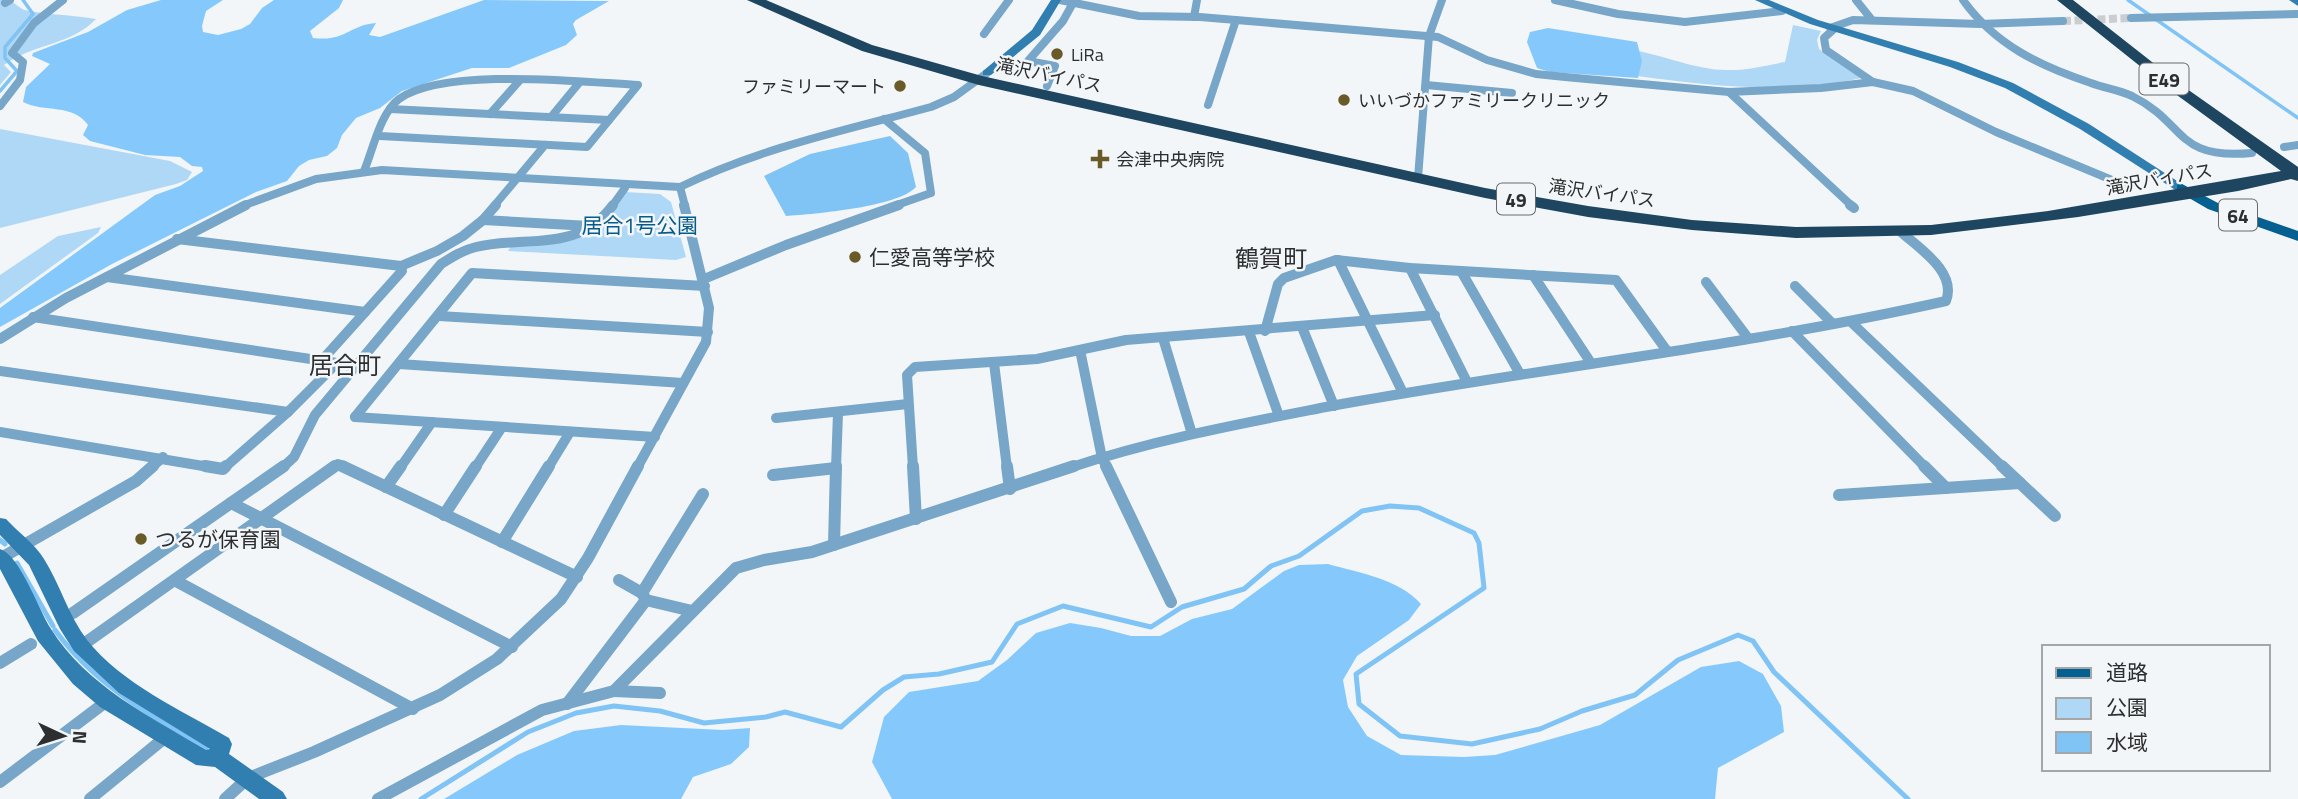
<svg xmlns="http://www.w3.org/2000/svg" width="2298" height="799" viewBox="0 0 2298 799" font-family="'Titillium Web','Noto Sans JP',sans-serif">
<rect width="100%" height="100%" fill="#f3f6f8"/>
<g fill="#afd8f7">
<path d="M0,0c18,0 16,9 29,11 22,4 45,4 67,8 -24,26 -64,25 -92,46l7,7 -11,13z"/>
<path d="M1793,25l28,6 -4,9 2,9 42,29c-74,17 -149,8 -224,-2l-5,-26c33,5 65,21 98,20 19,0 37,-5 55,-8z"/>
<polygon points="0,129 170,161 192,172 187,180 176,184 0,228"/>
<polygon points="625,192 660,194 671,202 686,257 676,260 508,251 512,244 588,231"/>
<polygon points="101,227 98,233 0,304 0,275 58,236"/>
</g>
<g fill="#85c9fc">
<path d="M161,0h62l-17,11 -4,15 1,6 15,3 23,-6 9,-5 12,-16 12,-8h69l-4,8 -29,23 3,7c33,4 36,-13 63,-15l-7,12 11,2 104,-37 125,1 -33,19 -3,4 4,11 -11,10 -57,23h-37l-70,23 -22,17 -24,10 -14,17 -5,13 -10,8 -18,4 -10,6 -12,15 -31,11 -144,72 -112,63v-19l155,-113 25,-9 23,-15 -1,-4 -10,-1 -12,-9 -35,-2 -55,-14 -7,-6 5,-10c-15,-22 -44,-12 -65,-23l3,-15 24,-23 -18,-8 1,-3 55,-21 39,-22z"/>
<polygon points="1548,28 1637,42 1642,61 1638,78 1550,72 1537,68 1527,42 1530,32"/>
<path d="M1328,564c32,9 71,15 93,40l-12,16 -52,36 -14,24 5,27 19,29 34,19 63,2 31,-2 105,-30 101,-58 38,-6 24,13 18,32 3,26 -66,36 -3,31h-823l-20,-37 12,-45 25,-25 69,-11 29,-21 29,-27 34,-10 31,5 30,8h29l32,-17 40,-10 52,-38 15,-6z"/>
<polygon points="621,725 723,730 750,728 749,747 731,764 693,777 681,799 444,799 517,755 574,731"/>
</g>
<path fill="#80c4f6" d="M890,136l18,17 8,34c-18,20 -102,27 -130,29l-22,-40 46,-22z"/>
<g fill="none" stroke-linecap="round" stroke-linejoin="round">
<g stroke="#80c4f6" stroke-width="3.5">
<polyline points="2128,0 2298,118"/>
<polyline points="0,91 17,71 5,58 5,47 33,14 23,0"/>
</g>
<g stroke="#80c4f6" stroke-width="5">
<polyline points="0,540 5,544"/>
<polyline points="17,563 53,626"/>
<path d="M55,630c39,54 95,85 151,119"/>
<polyline points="421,799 528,732 576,713 614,706 660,711 704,723 766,717 785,712 841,727 883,690 904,677 939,674 992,662 1017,624 1063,606 1151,627 1182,607 1244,589 1271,566 1299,556 1362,511 1390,506 1419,508 1474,533 1479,543 1484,588 1356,674 1359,704 1400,736 1472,744 1540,729 1582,711 1635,695 1678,660 1738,635 1753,641 1774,672 1908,799"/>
</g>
<polyline stroke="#cbced0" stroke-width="8" stroke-dasharray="8 3.5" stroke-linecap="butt" points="2063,21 2131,18"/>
<g stroke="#77a6c9" stroke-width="8">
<polyline points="1060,0 1139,16 1200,17 1438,37 1487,60 1536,74 1565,77 1729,92 1821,88 1873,82 1913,91 1996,132 2124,185"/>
<polyline points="1555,0 1618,14 1685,22 1782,11"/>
<polyline points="1856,0 1872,20"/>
<path d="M1963,0c32,45 77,66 128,83 13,5 28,7 41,13 55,27 42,64 120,57"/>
<polyline points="5,3 10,0"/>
<polyline points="1194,17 1197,0"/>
<polyline points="2131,18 2298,14"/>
<polyline points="1830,28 1853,20 1980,24 2063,21"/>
<polyline points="1834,29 1824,38 1826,50 1873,82"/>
<polyline points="984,34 1009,0"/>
<polyline points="1426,85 1512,93"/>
<polyline points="1047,86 1055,66 1028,61 1063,21 1073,3"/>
<polyline points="1729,92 1852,206"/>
<polyline points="1208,105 1236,20"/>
<polyline points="0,106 20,80 23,62 12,53 34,23 63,0"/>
<polyline points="390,109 609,120"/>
<polyline points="490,114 520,80"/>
<polyline points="551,117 579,83"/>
<polyline points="884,119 925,153 931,193 894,206"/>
<polyline points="2284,147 2298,145"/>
<path d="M364,171c9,-21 16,-58 35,-72 44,-32 184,-17 239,-14l-51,62 -207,-11"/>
<polyline points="1418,178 1429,36 1442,0"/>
<polyline points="680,187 685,206"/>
<path d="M242,206l74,-27 66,-9 298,17c80,-39 165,-57 251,-80l23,-10 33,-24"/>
<polyline points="494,206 545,145"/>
<polyline points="612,206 625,188"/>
</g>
<g stroke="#77a6c9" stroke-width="10">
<polyline points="1850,205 1854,208"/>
<polyline points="483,220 590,226"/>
<polyline points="177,239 401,266 437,251 463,236 483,220 496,205"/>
<polyline points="1338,260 1403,393"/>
<polyline points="1410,268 1467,382"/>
<polyline points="1461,271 1520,374"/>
<polyline points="1533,275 1591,363"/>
<polyline points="107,277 365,312"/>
<polyline points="704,279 786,245 899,205"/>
<polyline points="1706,282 1748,338"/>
<polyline points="1795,286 1833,324"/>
<polyline points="439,316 708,332"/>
<polyline points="33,317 337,363 288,412 224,468"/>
<polyline points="1850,321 2004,468"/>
<polyline points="1302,327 1334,406"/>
<polyline points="1265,331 1278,284 1284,278 1336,260 1410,268 1616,280 1667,351"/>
<polyline points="1792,331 1926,468"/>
<polyline points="1249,332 1279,416"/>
<polyline points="1163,338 1192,434"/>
<polyline points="0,339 66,298 246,205"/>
<polyline points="1080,350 1102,458 1107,468"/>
<polyline points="323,359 402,271 401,266"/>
<polyline points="994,363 1007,468"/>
<polyline points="399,364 683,383"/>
<polyline points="0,371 288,412"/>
<polyline points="355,417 472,273 705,286"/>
<polyline points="355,417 655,437"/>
<polyline points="776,418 908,404"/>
<polyline points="0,432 215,468"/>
<polyline points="151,468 163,457"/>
<path d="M282,468l12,-11 21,-42 126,-151c11,-7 22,-14 35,-17 50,-12 101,7 137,-42"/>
<polyline points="333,468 338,464 346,468"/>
<polyline points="400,468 432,422"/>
<polyline points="475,468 502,427"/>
<polyline points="548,468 570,432"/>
<polyline points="637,468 706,342 709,308 684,205"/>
<polyline points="836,468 838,413"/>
<polyline points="913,468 907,375 915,367 1037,359 1126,340 1435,315"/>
<path d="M1069,468c84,-28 170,-44 257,-61 206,-38 415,-60 620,-106 11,-29 -26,-52 -45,-69"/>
</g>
<g stroke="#77a6c9" stroke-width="12">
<polyline points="205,466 223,469 226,466"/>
<polyline points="342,466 577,577"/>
<polyline points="913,466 916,519"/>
<polyline points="1007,466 1010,489"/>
<polyline points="1106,466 1171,602"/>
<polyline points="1924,466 1946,488"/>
<polyline points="2002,466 2055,516"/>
<polyline points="773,475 836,468"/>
<polyline points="386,487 401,466"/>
<polyline points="1839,495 2020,483"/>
<polyline points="231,503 512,647"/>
<polyline points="444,515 476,466"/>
<polyline points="502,542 549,466"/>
<polyline points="834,545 836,466"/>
<polyline points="1,558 136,481 153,466"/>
<polyline points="619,580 642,593 646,600 692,611"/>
<polyline points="176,581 413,709"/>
<polyline points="642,593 703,494"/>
<polyline points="73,613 284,466"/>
<polyline points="81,646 335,466"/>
<polyline points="0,663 31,644"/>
<polyline points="614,691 660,693"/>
<polyline points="567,704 646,600"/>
<polyline points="0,782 107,701"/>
<polyline points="90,799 167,736"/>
<polyline points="225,799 248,778 314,752 440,695 497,659 561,599 588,558 638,466"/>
<polyline points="378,799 542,710 614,691 736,568 764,560 812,552 1074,466"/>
</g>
<g fill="#317eb1" fill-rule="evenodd">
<polygon points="1051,0 1061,0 1040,35 991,75 983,75 983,71 1032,30"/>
<polygon points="1755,0 1769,0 1818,20 1958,62 2013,83 2089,124 2188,188 2182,192 2177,191 2080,129 2005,88 1950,67 1810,24"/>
<polygon points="2289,0 2298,0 2298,6"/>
<path d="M0,518l6,1c12,13 29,25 38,40 16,25 24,56 43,81 35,44 94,70 142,98l3,6 -3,10 54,38 4,7h-28l-44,-32 -19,-2 -96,-58 -27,-23 -35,-43 -38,-72v-20c20,6 39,62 51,80 36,57 98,87 155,121l4,-1 -91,-56 -45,-42 -14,-22 -31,-64 -29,-30z"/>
</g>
<polygon fill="#046091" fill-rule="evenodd" points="2182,184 2218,203 2298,231 2298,241 2208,209 2177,191 2177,185"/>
<polygon fill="#1f4661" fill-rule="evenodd" points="747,0 766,0 872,45 982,76 1485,188 1588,206 1692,220 1796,227 1931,225 2048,211 2281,171 2170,90 2057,0 2073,0 2180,84 2298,167 2298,181 2291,179 2238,191 2078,217 1931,235 1796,238 1692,230 1588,217 1485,198 979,85 862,51"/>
</g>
<g fill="#6a5a28" stroke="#f3f6f8" stroke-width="2.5">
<circle cx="1057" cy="54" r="7"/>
<circle cx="900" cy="86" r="7"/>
<circle cx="1344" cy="100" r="7"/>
<path d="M1096.5 148.5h7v7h7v7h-7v7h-7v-7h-7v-7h7z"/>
<circle cx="855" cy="257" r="7"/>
<circle cx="141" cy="539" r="7"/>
</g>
<g text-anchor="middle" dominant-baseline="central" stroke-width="5" stroke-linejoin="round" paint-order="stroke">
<g font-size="18" fill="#2d2e2f" stroke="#f3f6f8" text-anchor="start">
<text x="1071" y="54">LiRa</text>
<text x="886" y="86" text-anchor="end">ファミリーマート</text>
<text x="1358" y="100">いいづかファミリークリニック</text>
<text x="1116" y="159">会津中央病院</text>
</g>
<g font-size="18" fill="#2d2e2f" stroke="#f3f6f8">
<text transform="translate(1049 75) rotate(12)">滝沢バイパス</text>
<text transform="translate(2159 179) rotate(-10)">滝沢バイパス</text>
<text transform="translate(1602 193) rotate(8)">滝沢バイパス</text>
</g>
<g fill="#f3f6f8" stroke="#686a6b" stroke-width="2">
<rect x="2139.5" y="63.5" width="49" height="31" rx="5"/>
<rect x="1497" y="183.5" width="38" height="31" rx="5"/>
<rect x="2219" y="199.5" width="38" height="31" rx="5"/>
</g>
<g font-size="19" font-weight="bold" fill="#2d2e2f">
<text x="2164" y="79">E49</text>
<text x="1516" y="199">49</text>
<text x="2238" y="215">64</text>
</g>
<g font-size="21" fill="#075b8a" stroke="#f3f6f8">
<text x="640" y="225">居合1号公園</text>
</g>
<g font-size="21" fill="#2d2e2f" stroke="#f3f6f8" text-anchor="start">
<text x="869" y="257">仁愛高等学校</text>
<text x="155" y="539">つるが保育園</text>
</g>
<g font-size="24" fill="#2d2e2f" stroke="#f3f6f8">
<text x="1271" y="258">鶴賀町</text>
<text x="345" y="365">居合町</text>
</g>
</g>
<rect x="2042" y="645" width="228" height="126" fill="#f3f6f8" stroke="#a4a6a8" stroke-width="2"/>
<rect x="2056" y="668" width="35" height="10" fill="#046091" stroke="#a4a6a8" stroke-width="2"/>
<text x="2106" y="680" font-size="21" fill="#2d2e2f">道路</text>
<rect x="2056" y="698" width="35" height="21" fill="#afd8f7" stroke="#a4a6a8" stroke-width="2"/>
<text x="2106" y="715" font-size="21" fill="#2d2e2f">公園</text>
<rect x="2056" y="732" width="35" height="21" fill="#80c4f6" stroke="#a4a6a8" stroke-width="2"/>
<text x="2106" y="750" font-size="21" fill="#2d2e2f">水域</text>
<g transform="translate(63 736) rotate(94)" stroke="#f3f6f8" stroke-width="5" paint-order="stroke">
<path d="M0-5L12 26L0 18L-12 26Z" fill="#2d2e2f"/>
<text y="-10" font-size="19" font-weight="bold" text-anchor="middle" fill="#2d2e2f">N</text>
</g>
</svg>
